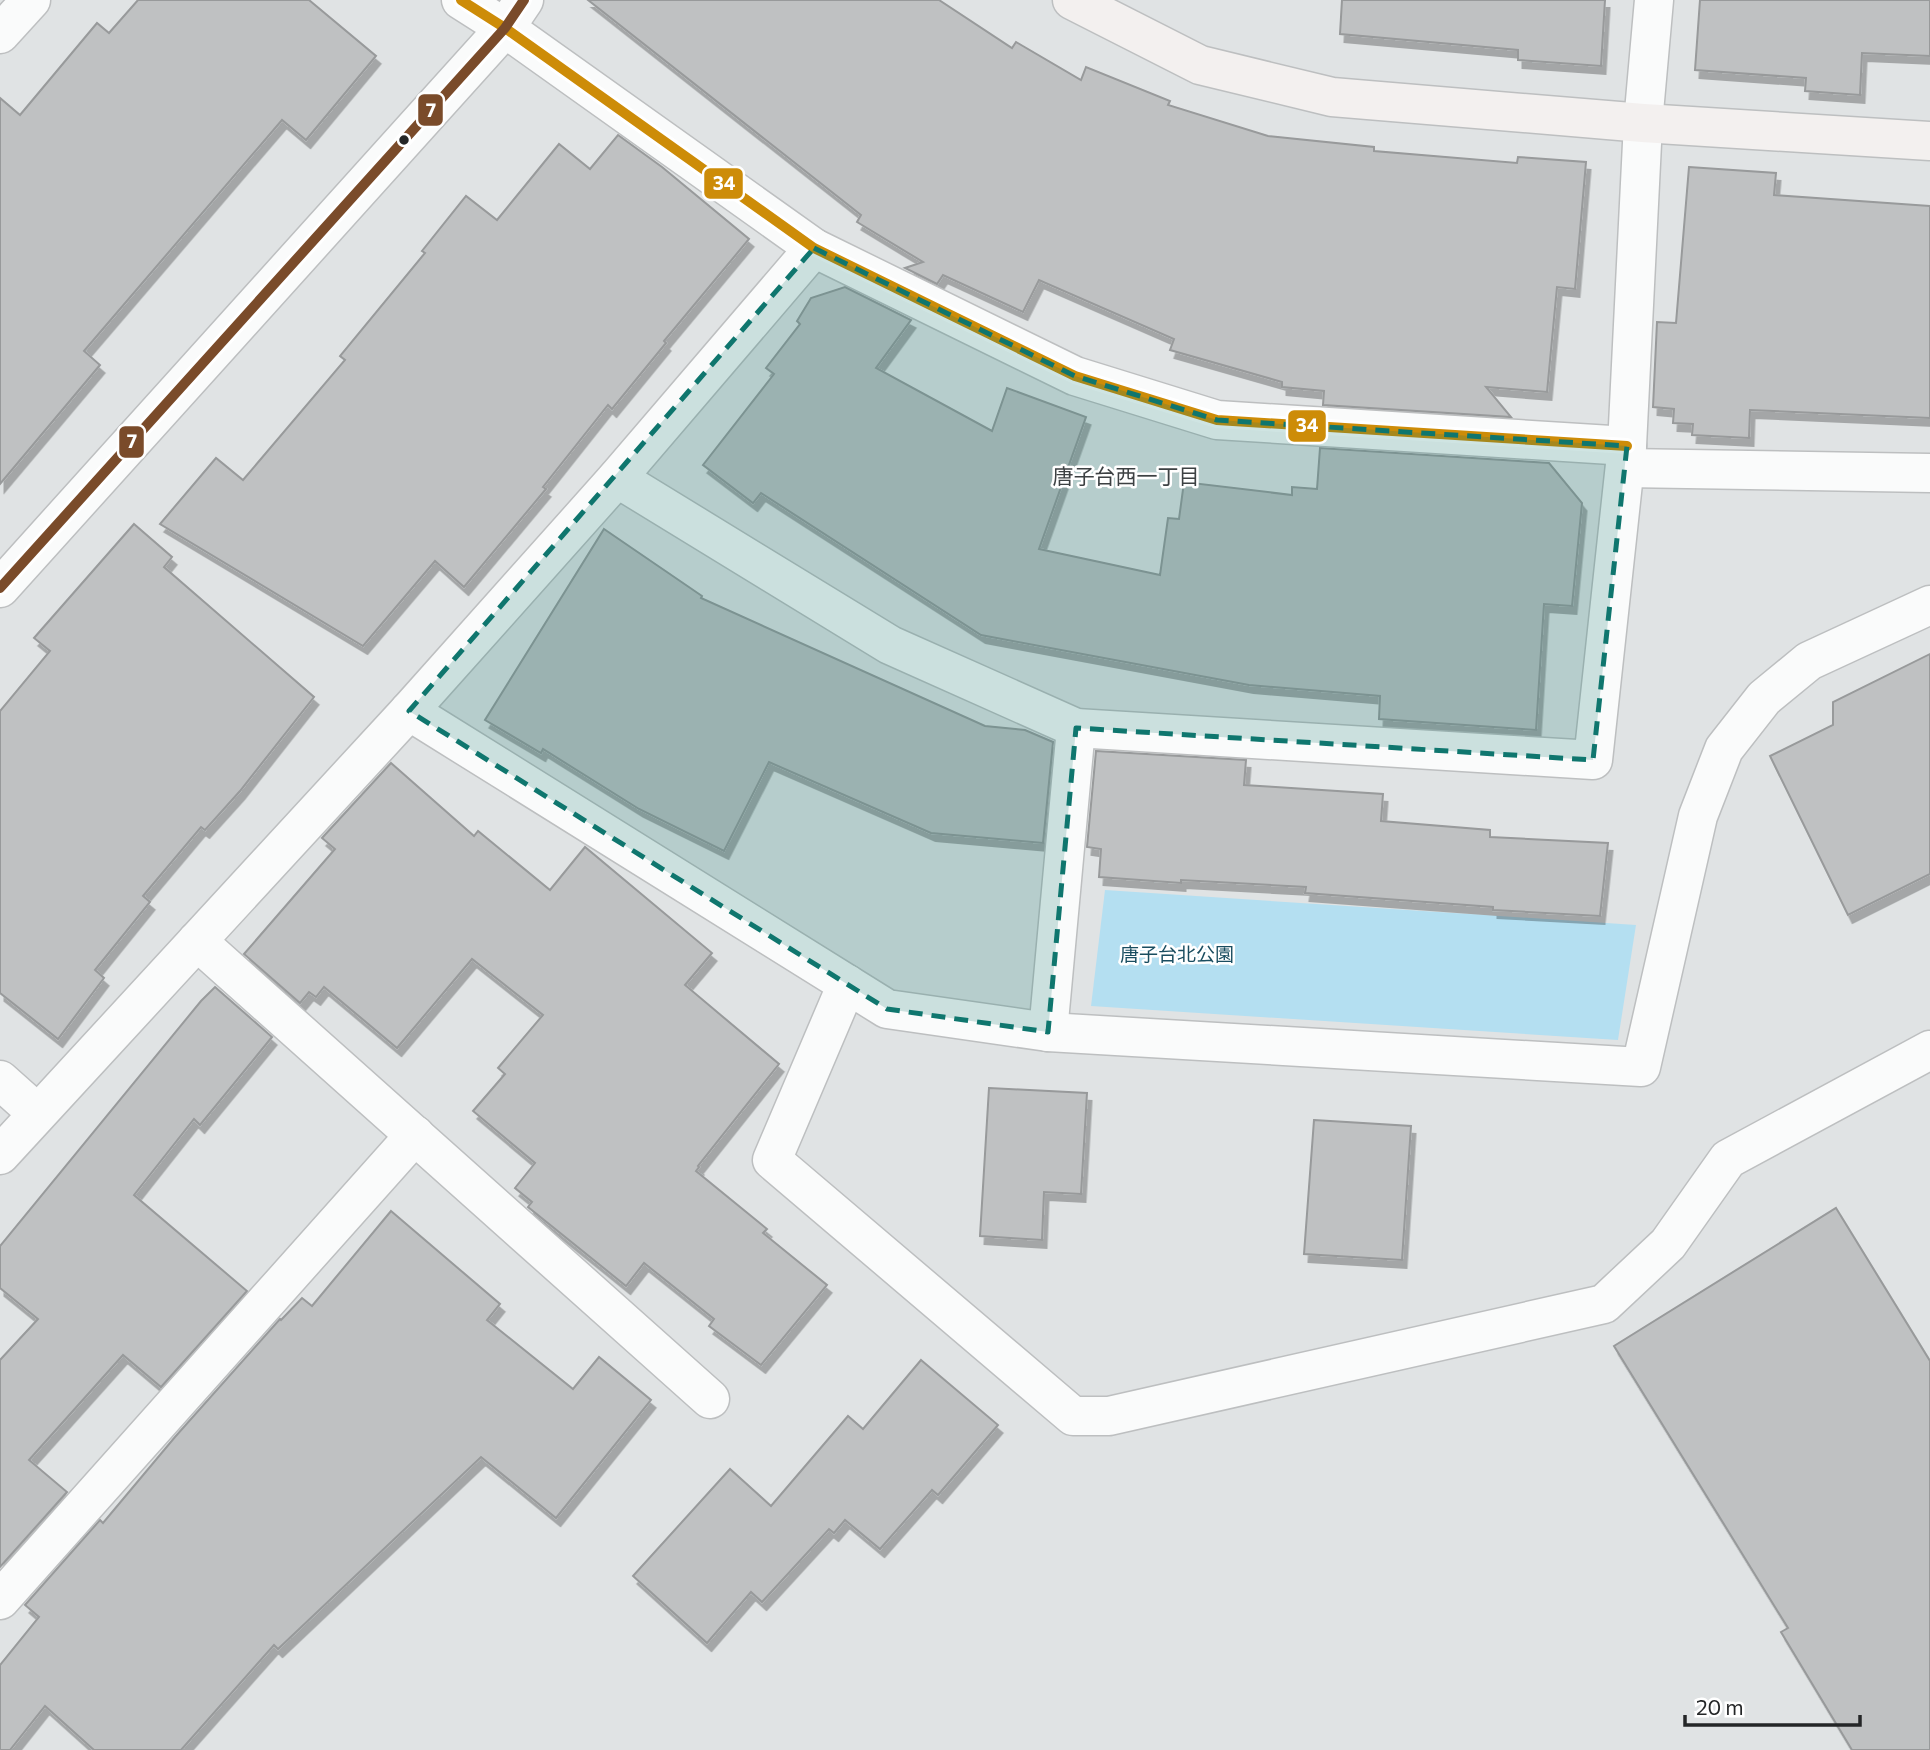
<svg xmlns="http://www.w3.org/2000/svg" width="1930" height="1750" viewBox="0 0 1930 1750" font-family="Commissioner,'Noto Sans JP',sans-serif">
<defs>
<filter id="shadow"><feDropShadow dx="4.5" dy="8" stdDeviation="0" flood-color="#0004"/></filter>
</defs>
<rect width="100%" height="100%" fill="#e0e3e4"/>
<polygon fill="#b4dff1" points="1105,890 1636,925 1618,1040 1091,1006"/>
<g fill="#bfc1c2" stroke="#989a9b" stroke-width="2" filter="url(#shadow)">
<polygon points="138,0 309,0 376,56 306,140 282,120 84,351 100,365 0,484 0,98 20,115 97,23 109,33"/>
<polygon points="588,0 939,0 1012,48 1016,42 1081,80 1086,67 1170,101 1168,105 1268,136 1374,147 1374,151 1517,163 1518,157 1586,162 1575,289 1557,287 1547,392 1486,387 1511,417 1323,405 1324,391 1282,387 1282,382 1170,350 1174,339 1039,280 1023,312 943,275 937,284 905,268 923,262 857,222 861,215"/>
<polygon points="1342,0 1605,0 1601,66 1518,60 1518,50 1340,34"/>
<polygon points="1700,0 1930,0 1930,56 1862,53 1860,95 1805,91 1806,78 1695,70"/>
<polygon points="618,135 662,167 749,239 664,341 666,343 612,409 608,405 543,487 546,489 464,587 435,561 363,646 160,524 216,458 243,480 345,360 340,356 425,253 422,251 466,196 497,220 559,144 590,169"/>
<polygon points="1689,167 1776,173 1774,195 1930,206 1930,418 1750,410 1749,438 1692,435 1693,424 1673,423 1674,409 1653,407 1657,322 1676,323"/>
<polygon points="845,287 911,320 876,368 992,431 1007,388 1086,417 1039,549 1160,575 1168,518 1179,519 1184,482 1292,495 1292,487 1317,489 1320,448 1549,463 1582,503 1572,606 1544,604 1536,730 1379,719 1380,696 1249,685 981,635 761,493 753,503 703,465 774,374 766,368 800,324 797,321 811,298"/>
<polygon points="134,524 172,557 164,567 314,697 240,791 205,830 201,827 143,896 150,902 95,970 104,978 58,1039 0,993 0,711 50,651 34,638"/>
<polygon points="604,529 702,596 701,598 985,726 1025,730 1053,742 1043,843 931,833 769,762 724,851 639,809 543,749 541,753 485,720"/>
<polygon points="1930,654 1930,874 1848,915 1770,756 1833,725 1833,702"/>
<polygon points="1096,751 1246,760 1244,785 1383,794 1381,821 1490,830 1490,837 1608,843 1600,916 1493,910 1493,907 1305,893 1306,887 1181,880 1181,883 1099,877 1101,849 1087,847"/>
<polygon points="391,763 474,836 478,831 550,890 585,847 712,953 685,985 779,1064 698,1166 699,1167 696,1171 767,1229 763,1233 827,1285 761,1365 709,1326 714,1319 644,1263 626,1286 528,1207 532,1202 515,1188 535,1163 473,1111 505,1074 498,1068 543,1015 472,959 397,1048 324,987 316,997 309,992 300,1003 244,954 335,849 322,838"/>
<polygon points="215,987 272,1037 200,1125 194,1119 134,1195 247,1291 161,1387 123,1355 29,1460 67,1492 0,1567 0,1360 38,1319 0,1288 0,1246 201,1001"/>
<polygon points="989,1088 1087,1093 1081,1194 1044,1192 1042,1240 980,1236"/>
<polygon points="1314,1120 1411,1126 1402,1260 1304,1254"/>
<polygon points="1836,1208 1930,1361 1930,1750 1852,1750 1781,1632 1788,1628 1614,1346"/>
<polygon points="391,1211 500,1304 487,1320 573,1389 599,1357 651,1400 556,1518 481,1457 278,1649 274,1645 181,1750 94,1750 45,1706 10,1750 0,1750 0,1665 39,1617 25,1605 100,1520 103,1523 175,1437 280,1319 281,1320 302,1298 312,1306"/>
<polygon points="921,1360 998,1425 938,1495 932,1490 880,1549 845,1520 834,1533 829,1529 762,1602 751,1592 707,1643 633,1576 730,1469 771,1506 848,1416 863,1429"/>
</g>
<g fill="none" stroke-linecap="round" stroke-linejoin="round">
<defs>
<g id="street">
<polyline points="461,0 505,28 814,248 1075,376 1217,420 1627,446"/>
<polyline points="0,34 31,0"/>
<polyline points="1625,468 1930,473"/>
<polyline points="617,478 890,645 1076,728 1593,760 1627,446 1643,123 1654,0"/>
<polyline points="0,588 505,28 524,0"/>
<polyline points="409,711 887,1009 1048,1032 1641,1067 1698,816 1724,749 1764,698 1809,661 1930,605"/>
<polyline points="197,941 710,1399"/>
<polyline points="847,984 772,1160 1073,1416 1109,1416 1604,1304 1668,1244 1728,1159 1930,1050"/>
<polyline points="1048,1032 1076,728"/>
<polyline points="0,1080 37,1113"/>
<polyline points="0,1155 409,711 617,478 814,248"/>
<polyline points="0,1600 415,1135"/>
</g>
<polyline id="secondary" points="1072,0 1200,65 1332,97 1643,123 1930,141"/>
</defs>
<use href="#street" stroke="#bdbfc0" stroke-width="41"/>
<use href="#secondary" stroke="#bdbfc0" stroke-width="41"/>
<use href="#street" stroke="#fafbfb" stroke-width="38"/>
<use href="#secondary" stroke="#f3f0ef" stroke-width="38"/>
<defs>
<polyline id="bus-1" points="461,0 505,28 814,248 1075,376 1217,420 1627,446"/>
<polyline id="bus-2" points="0,588 505,28 524,0"/>
</defs>
<use href="#bus-1" stroke="#fff" stroke-width="16"/>
<use href="#bus-2" stroke="#fff" stroke-width="16"/>
<use href="#bus-1" stroke="#cd8c08" stroke-width="10"/>
<use href="#bus-2" stroke="#7a4b2a" stroke-width="10"/>
</g>
<path fill="#0f766e" fill-opacity="0.2" stroke="#0f766e" stroke-width="5" stroke-dasharray="14 9" stroke-linejoin="round" d="M814,248l261,128 142,44 410,26 -34,314 -517,-32 -28,304 -161,-23 -478,-298z"/>
<circle fill="#242627" stroke="#fff" stroke-width="2.5" cx="404" cy="140" r="6"/>
<g text-anchor="middle" dominant-baseline="central" stroke-width="5" stroke-linejoin="round" paint-order="stroke">
<g font-size="19" fill="#194d60" stroke="#fff">
<text x="1177" y="953">唐子台北公園</text>
</g>
<g font-size="21" fill="#3d4143" stroke="#fff">
<text x="1126" y="475">唐子台西一丁目</text>
</g>
</g>
<g stroke="#fff" stroke-width="2.5">
<rect x="417" y="93" width="27" height="34" rx="7" fill="#7a4b2a"/>
<rect x="703" y="167" width="41" height="33" rx="7" fill="#cd8c08"/>
<rect x="1287" y="409" width="40" height="34" rx="7" fill="#cd8c08"/>
<rect x="118" y="425" width="27" height="34" rx="7" fill="#7a4b2a"/>
</g>
<g font-size="19" text-anchor="middle" font-weight="bold" fill="#fff">
<text x="431" y="117">7</text>
<text x="724" y="190">34</text>
<text x="1307" y="432">34</text>
<text x="132" y="448">7</text>
</g>
<path d="M1685 1715v10h175v-10" fill="none" stroke="#242627" stroke-width="3.5"/>
<text x="1696" y="1715" font-size="21" fill="#242627" stroke="#ffffff" stroke-width="5" paint-order="stroke">20 m</text>
</svg>
